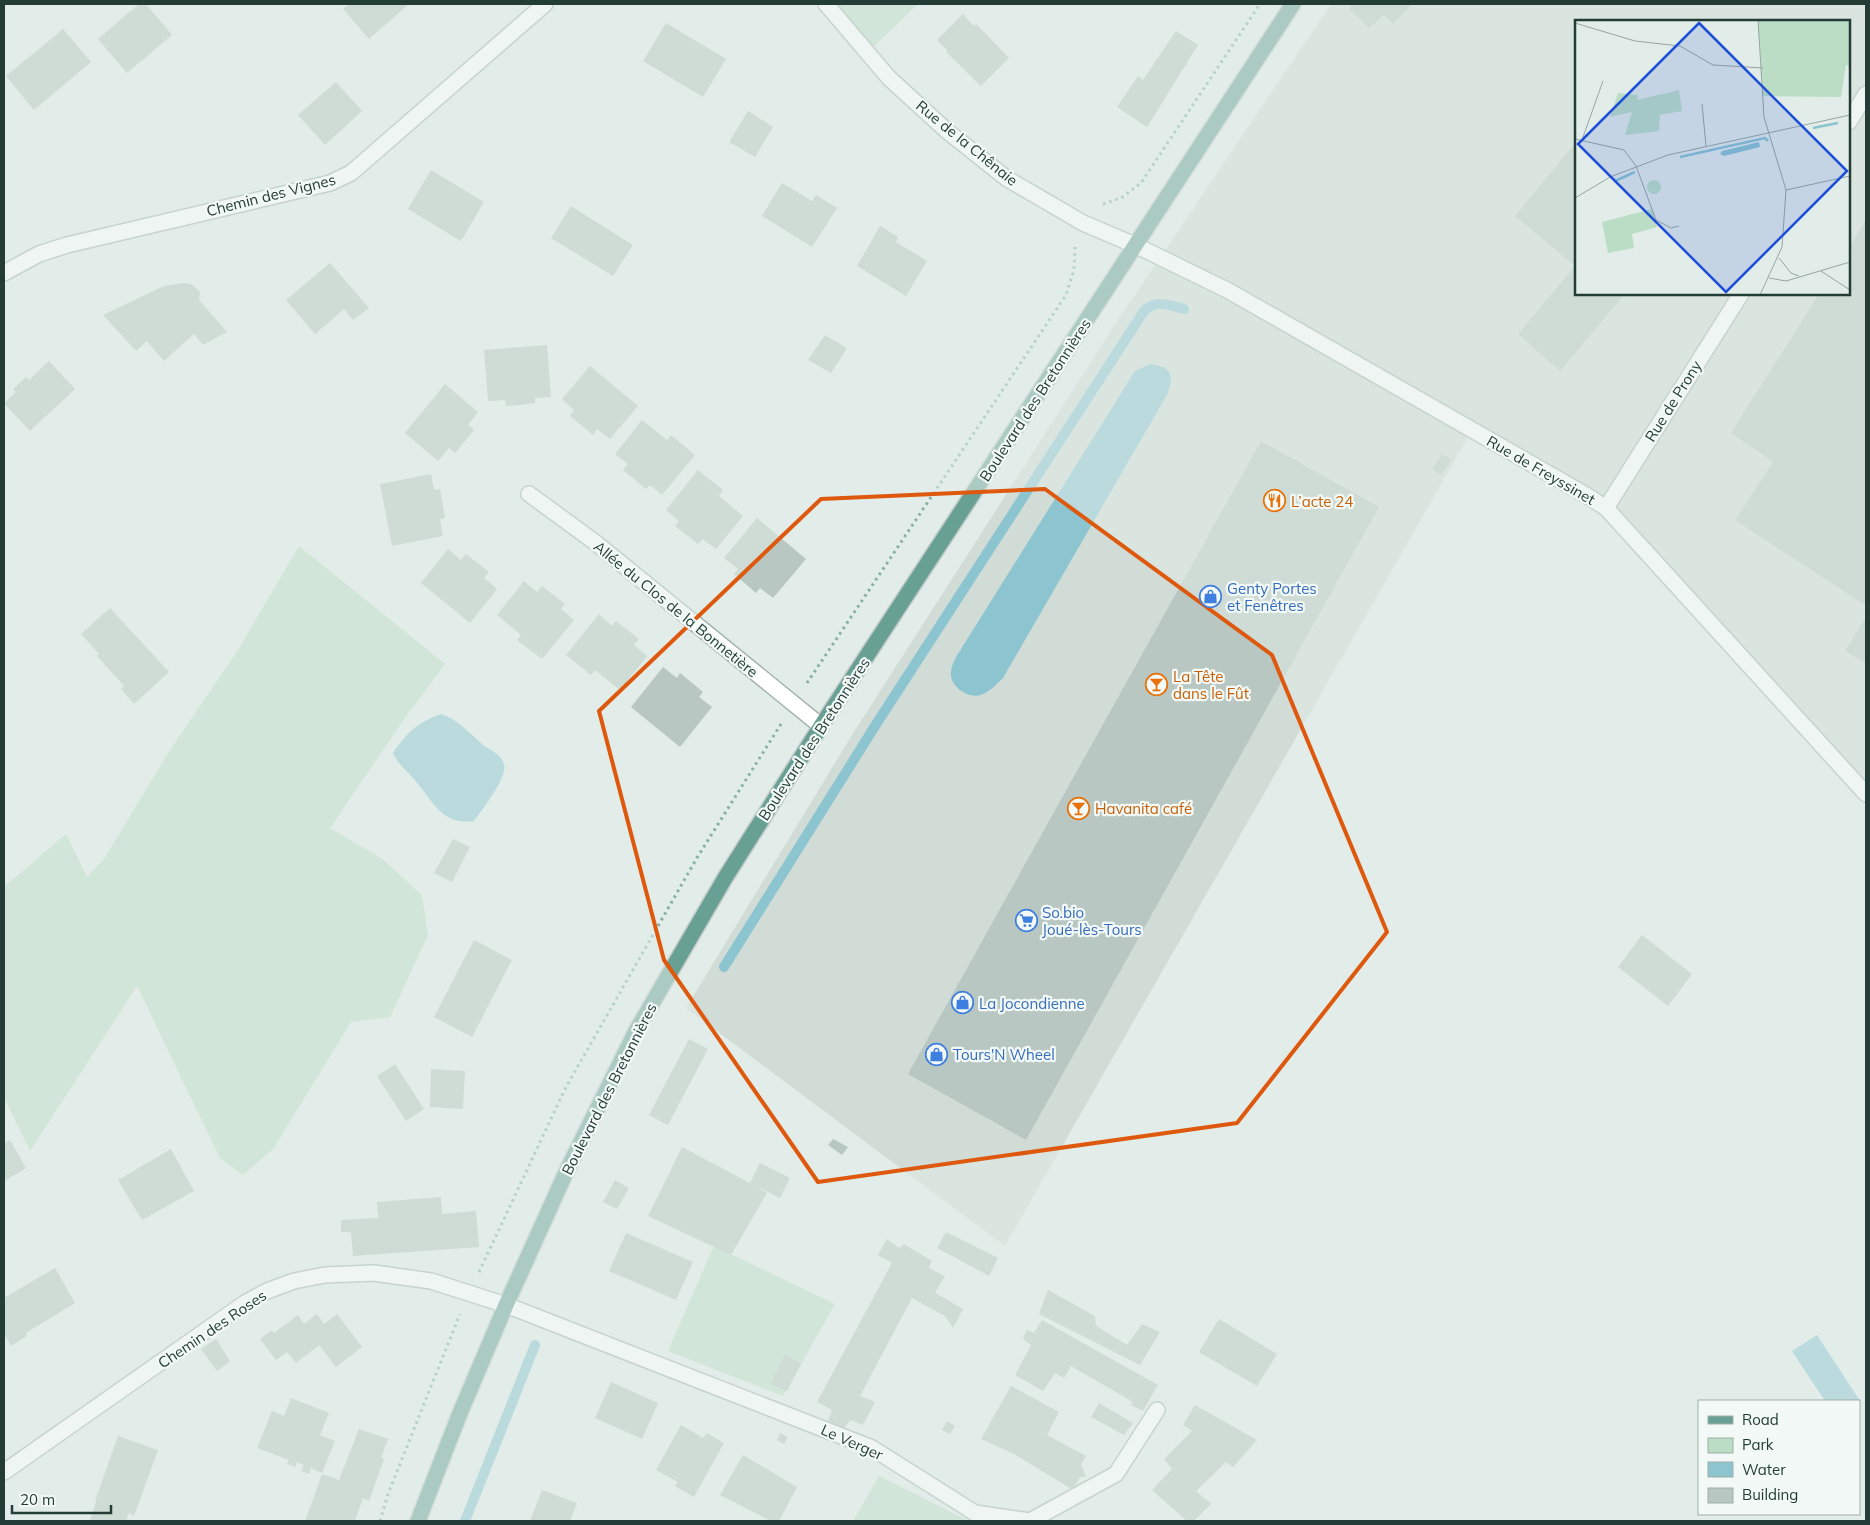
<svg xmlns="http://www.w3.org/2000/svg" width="1870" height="1525" viewBox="0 0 1870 1525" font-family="Mulish,sans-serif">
<rect width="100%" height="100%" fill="#e2ece8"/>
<path fill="#d1dcd7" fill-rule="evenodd" d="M1331,4h535v790l-260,-286 -134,-78 -467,816 -319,-238 166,-273 262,-409zM1576,21h273v273h-273z"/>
<g fill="#bcddc5">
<polygon points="826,4 918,4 866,54"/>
<polygon points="299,546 445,664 400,725 330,828 381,858 422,895 428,935 390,1017 351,1022 273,1149 243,1175 220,1158 137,986 30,1151 4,1097 4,887 66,834 87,877 104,859 170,750 238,650"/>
<polygon points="714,1246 835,1304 783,1396 668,1351"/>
<polygon points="879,1476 969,1521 853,1521"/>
</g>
<g fill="#8cc4d0">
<path d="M1150,364c21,3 24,9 18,29l-165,285c-7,7 -13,13 -22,17 -13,4 -32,-9 -30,-23 0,-5 3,-10 5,-15l179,-286z"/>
<path d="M441,714c16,5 27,18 40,29 7,7 20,10 23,21 4,13 -22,46 -30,57 -34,5 -42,-23 -62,-44 -7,-8 -14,-13 -19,-24 12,-19 26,-32 48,-39z"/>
<polygon points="1817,1335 1860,1401 1859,1402 1825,1401 1792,1351"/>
</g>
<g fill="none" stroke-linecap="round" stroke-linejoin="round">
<g stroke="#8cc4d0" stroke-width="10">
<path d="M724,967l151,-241 269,-415c12,-12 25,-6 40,-2"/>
<polyline points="465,1521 535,1345"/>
</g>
</g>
<g fill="#b8c7c1">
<polygon points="139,4 146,4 172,35 127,73 98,39"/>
<polygon points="349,4 409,4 369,39 343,9"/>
<polygon points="1352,4 1412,4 1393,24 1384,15 1369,28 1349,9"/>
<polygon points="963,14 974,26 976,24 1009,58 981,86 946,52 948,51 937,40"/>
<polygon points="666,23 726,59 703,97 643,61"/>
<polygon points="63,29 91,62 34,110 6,76"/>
<polygon points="1176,31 1198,45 1147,127 1117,107 1138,76 1143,80"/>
<polygon points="336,82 362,111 325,145 298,115"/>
<polygon points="748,111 773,127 755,157 729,142"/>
<polygon points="1576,142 1576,294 1625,294 1560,371 1518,334 1575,266 1515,216"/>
<polygon points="431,170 484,202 461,241 408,209"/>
<polygon points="782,183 812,201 816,195 837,208 812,247 762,216"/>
<polygon points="571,206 633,245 613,276 551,238"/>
<polygon points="1866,220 1866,606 1735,520 1773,462 1731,433 1819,294 1849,294 1849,247"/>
<polygon points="880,226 898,237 896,242 927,261 906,296 857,266"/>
<polygon points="330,263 369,308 353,320 344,309 315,334 286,300"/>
<polygon points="183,283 191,284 200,292 199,300 227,332 203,345 194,334 164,361 147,341 136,351 103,315 164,286"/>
<polygon points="825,335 847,348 831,373 808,360"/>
<polygon points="547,345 551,397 535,398 535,403 520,405 506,406 505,400 488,401 484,350"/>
<polygon points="49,361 75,389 30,431 4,403 16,392 13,389 26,377 29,380"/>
<polygon points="590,366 638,406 610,439 597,429 593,435 570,416 574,410 562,399"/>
<polygon points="445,384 478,412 468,425 474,430 455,453 449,448 438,461 405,433"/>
<polygon points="642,420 667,440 671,435 695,455 662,495 650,485 646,489 623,470 628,464 615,454"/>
<polygon points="1261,441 1379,507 1026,1140 908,1074"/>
<polygon points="1442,454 1451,460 1441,475 1432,469"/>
<polygon points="698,470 723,490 719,496 743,516 716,549 703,539 698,544 675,526 679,521 666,510"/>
<polygon points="431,474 434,490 440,489 445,518 440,519 443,536 392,546 380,484"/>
<polygon points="757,518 806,559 773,598 760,588 756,593 734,574 738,569 724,558"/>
<polygon points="448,549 461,560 466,554 489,572 484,578 497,589 470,623 421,583"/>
<polygon points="524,581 537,592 542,586 565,604 561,609 574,620 542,659 517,640 521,635 497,615"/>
<polygon points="110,608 169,672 134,704 121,689 124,686 97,656 99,654 81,634"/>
<polygon points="599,614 612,626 616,621 639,639 634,645 647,656 620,690 595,670 591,675 566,655"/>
<polygon points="1866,617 1866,664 1845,651"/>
<polygon points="663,667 677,678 680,673 703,692 699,697 712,707 680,747 631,707"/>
<polygon points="453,839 470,847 452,882 434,873"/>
<polygon points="1642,935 1692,974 1668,1006 1618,967"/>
<polygon points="474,940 512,960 472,1037 434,1017"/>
<polygon points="689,1039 708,1049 668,1125 649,1115"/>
<polygon points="395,1064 424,1109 406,1121 377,1076"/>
<polygon points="431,1069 465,1071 463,1109 430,1107"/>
<polygon points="833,1139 848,1147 842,1155 828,1145"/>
<polygon points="10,1140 26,1168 4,1181 4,1144"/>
<polygon points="682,1147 750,1183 760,1163 790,1178 780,1198 756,1186 767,1193 731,1255 648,1216"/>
<polygon points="171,1149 194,1191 142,1220 118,1180"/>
<polygon points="615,1180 629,1188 617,1209 603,1202"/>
<polygon points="441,1197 442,1214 476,1211 479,1247 353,1256 351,1232 341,1232 341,1220 378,1218 377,1202"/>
<polygon points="946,1232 998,1258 989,1276 937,1248"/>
<polygon points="626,1233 693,1262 676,1300 609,1271"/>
<polygon points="887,1239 899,1248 904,1244 932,1261 929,1268 945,1276 935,1293 963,1309 953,1328 945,1316 912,1298 860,1396 875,1402 863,1425 850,1420 844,1429 828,1421 832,1410 817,1402 892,1263 878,1255"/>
<polygon points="55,1268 75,1303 26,1333 27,1336 11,1346 4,1333 4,1298"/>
<polygon points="1048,1290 1095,1316 1096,1326 1127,1345 1142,1324 1160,1332 1140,1365 1039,1314"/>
<polygon points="317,1314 324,1324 337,1314 362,1347 336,1367 319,1345 296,1363 287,1352 276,1360 260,1339 272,1330 274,1333 298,1315 304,1324"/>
<polygon points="1219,1319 1277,1354 1257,1386 1199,1352"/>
<polygon points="1042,1320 1158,1385 1143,1411 1131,1405 1133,1402 1071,1366 1064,1378 1055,1373 1043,1391 1015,1375 1031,1345 1023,1339 1027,1330 1034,1333"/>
<polygon points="216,1339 230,1361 217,1371 201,1349"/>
<polygon points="785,1354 801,1364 787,1391 771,1384"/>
<polygon points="611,1382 658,1403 642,1439 595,1418"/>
<polygon points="1011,1386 1059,1412 1047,1435 1086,1456 1081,1464 1086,1477 1080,1477 1075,1486 1070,1488 1014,1454 981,1439"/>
<polygon points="291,1398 329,1413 320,1435 335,1441 322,1473 311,1468 309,1474 301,1471 304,1465 297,1462 295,1467 287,1464 289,1460 257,1448 272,1411 284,1416"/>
<polygon points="1099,1403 1133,1423 1124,1435 1091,1417"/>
<polygon points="1195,1405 1257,1440 1233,1467 1226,1462 1196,1491 1211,1504 1194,1521 1187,1521 1152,1490 1172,1469 1164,1459 1192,1431 1183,1425"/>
<polygon points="947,1421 955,1426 950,1434 942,1430"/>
<polygon points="681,1425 703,1438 707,1433 724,1443 694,1497 675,1486 678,1482 656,1470"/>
<polygon points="359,1429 388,1439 381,1458 384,1459 369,1501 363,1498 355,1521 305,1521 322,1474 339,1480"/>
<polygon points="780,1433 788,1437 784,1444 777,1440"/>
<polygon points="118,1436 158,1450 134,1516 129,1513 126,1521 94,1521 90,1520 96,1502 95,1501"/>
<polygon points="743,1455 797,1487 779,1521 771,1521 720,1495"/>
<polygon points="542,1490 577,1503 570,1521 530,1521"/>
</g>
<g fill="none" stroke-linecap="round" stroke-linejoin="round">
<defs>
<g id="minor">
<polyline points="826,4 889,78 947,131 1006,178 1083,223 1137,246 1229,291 1586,495 1606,508 1866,794"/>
<polyline points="1849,122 1866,94"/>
<polyline points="4,273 39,254 67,245 330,183 351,173 545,4"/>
<polyline points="529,494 596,543 821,726"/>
<polyline points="1606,508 1741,294"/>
<polyline points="4,1472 245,1303 267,1291 294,1281 325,1275 374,1273 431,1281 506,1305 872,1448 975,1513 1030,1521 1116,1474 1157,1410"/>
</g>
<polyline id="major" points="418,1521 460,1413 506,1305 568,1168 636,1031 725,878 821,726 1293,4"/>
</defs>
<use href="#minor" stroke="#a5b4af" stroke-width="18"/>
<use href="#major" stroke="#c1c9c7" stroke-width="18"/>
<g stroke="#84afa2" stroke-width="3" stroke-dasharray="2.5 4" stroke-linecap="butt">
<polyline points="1103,204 1121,198 1141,183 1260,4"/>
<polyline points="807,683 1066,295 1074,270 1075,247"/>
<polyline points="479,1272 566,1087 698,856 781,724"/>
<polyline points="380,1521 388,1494 460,1314"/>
</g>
<use href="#minor" stroke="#fff" stroke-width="15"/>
<use href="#major" stroke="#68a093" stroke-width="15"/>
</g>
<path d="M0 0H1870V1525H0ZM1045,489l227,166 115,277 -150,191 -419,59 -154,-222 -65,-249 222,-212z" fill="#e2ece8" fill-opacity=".55" fill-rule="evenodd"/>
<path fill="none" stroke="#de580e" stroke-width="4" stroke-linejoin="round" d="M1045,489l227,166 115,277 -150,191 -419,59 -154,-222 -65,-249 222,-212z"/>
<defs>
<symbol id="restaurant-ring" viewBox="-11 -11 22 22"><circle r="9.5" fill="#f3f9f6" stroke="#e8710a" stroke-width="1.5"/><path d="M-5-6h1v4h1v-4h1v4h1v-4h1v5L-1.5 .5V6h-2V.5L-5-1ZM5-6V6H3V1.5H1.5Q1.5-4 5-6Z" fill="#e8710a"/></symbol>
<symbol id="shop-ring" viewBox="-11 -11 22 22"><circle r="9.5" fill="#f3f9f6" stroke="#3f7fe0" stroke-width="1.5"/><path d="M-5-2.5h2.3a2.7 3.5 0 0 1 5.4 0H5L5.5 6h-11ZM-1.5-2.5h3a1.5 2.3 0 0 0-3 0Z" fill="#3f7fe0"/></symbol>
<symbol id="bar-ring" viewBox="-11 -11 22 22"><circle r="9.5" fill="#f3f9f6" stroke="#e8710a" stroke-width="1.5"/><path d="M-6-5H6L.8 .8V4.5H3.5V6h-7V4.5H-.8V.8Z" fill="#e8710a"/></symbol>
<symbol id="supermarket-ring" viewBox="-11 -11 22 22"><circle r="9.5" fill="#f3f9f6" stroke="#3f7fe0" stroke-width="1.5"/><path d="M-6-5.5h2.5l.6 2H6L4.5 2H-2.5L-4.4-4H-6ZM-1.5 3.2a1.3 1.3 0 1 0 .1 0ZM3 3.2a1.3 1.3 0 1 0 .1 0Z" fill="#3f7fe0"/></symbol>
</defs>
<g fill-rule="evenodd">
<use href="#restaurant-ring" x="1262" y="488" width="25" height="25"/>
<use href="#shop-ring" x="1198" y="584" width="25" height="25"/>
<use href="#bar-ring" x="1144" y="672" width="25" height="25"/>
<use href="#bar-ring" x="1066" y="796" width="25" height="25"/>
<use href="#supermarket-ring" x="1014" y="908" width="25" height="25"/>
<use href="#shop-ring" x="950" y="990" width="25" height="25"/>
<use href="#shop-ring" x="924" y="1042" width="25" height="25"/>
</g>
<g text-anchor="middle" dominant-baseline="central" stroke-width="4.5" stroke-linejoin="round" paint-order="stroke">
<g font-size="15" fill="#233d36" stroke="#f3f9f6">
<text transform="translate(967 143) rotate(39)">Rue de la Chênaie</text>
<text transform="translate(271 195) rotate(-14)">Chemin des Vignes</text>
<text transform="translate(1035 400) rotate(-57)">Boulevard des Bretonnières</text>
<text transform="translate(1673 401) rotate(-58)">Rue de Prony</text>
<text transform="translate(1541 470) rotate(30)">Rue de Freyssinet</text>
<text transform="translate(676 609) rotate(39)">Allée du Clos de la Bonnetière</text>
<text transform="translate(814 739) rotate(-57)">Boulevard des Bretonnières</text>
<text transform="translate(609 1089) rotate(-63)">Boulevard des Bretonnières</text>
<text transform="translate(212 1329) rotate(-34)">Chemin des Roses</text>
<text transform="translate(852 1442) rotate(24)">Le Verger</text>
</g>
<g font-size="15" fill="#c56008" stroke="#f3f9f6" text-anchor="start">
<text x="1291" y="501">L’acte 24</text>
<text x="1173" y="676">La Tête<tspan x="1173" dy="17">dans le Fût</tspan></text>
<text x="1095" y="808">Havanita café</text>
</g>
<g font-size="15" fill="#366cbe" stroke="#f3f9f6" text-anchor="start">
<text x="1227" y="588">Genty Portes<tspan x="1227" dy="17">et Fenêtres</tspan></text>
<text x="1042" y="912">So.bio<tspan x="1042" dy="17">Joué-lès-Tours</tspan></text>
<text x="979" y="1003">La Jocondienne</text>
<text x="953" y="1054">Tours'N Wheel</text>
</g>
</g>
<g transform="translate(1575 20)">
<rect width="275" height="275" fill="#e2ece8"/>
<path d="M183,0h92v46l-4,-1 -5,32 -78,-1zM104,70l3,21 -22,4 -1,16 -34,4 7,-23 -22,5 8,-24 20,2 -1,5zM72 167a7 7 0 1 1 14 0a7 7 0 1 1-14 0ZM77,189l5,18 -25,7 2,14 -26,5 -6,-31z" fill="#bcddc5"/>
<path d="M184,122l1,5 -36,9 -4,-2 2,-3z" fill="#8cc4d0"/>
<path fill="none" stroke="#8cc4d0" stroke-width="2.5" d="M238,108l25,-5M105,137l85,-19 3,3M40,161l20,-9"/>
<path fill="none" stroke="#96a6a1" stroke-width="1" d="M183,0l6,97 22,73 -4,57 -22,48M0,3l60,18 45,5 33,19 50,3M127,84l4,42M0,119l49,11 12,16 20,54 15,8 8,-2M7,120l21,-59M211,170l64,-14M0,178l35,-21 58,-22 182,-40M204,238l12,15 8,3M246,251l29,19M194,258l17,3 64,-19M82,275h16"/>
<path fill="#1d4ed8" fill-opacity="0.15" stroke="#1d4ed8" stroke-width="2.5" d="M124,3l148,148 -121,121 -148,-148z"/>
<rect width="275" height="275" fill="none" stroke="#233d36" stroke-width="2.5"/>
</g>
<rect width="1870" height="1525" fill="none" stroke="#233d36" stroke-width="10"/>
<rect x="1698" y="1400" width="162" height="115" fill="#f3f9f6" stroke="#a0aea9"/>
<rect x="1708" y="1416" width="25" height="8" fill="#68a093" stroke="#a0aea9"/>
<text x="1742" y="1425" font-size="15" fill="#233d36">Road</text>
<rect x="1708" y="1438" width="25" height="15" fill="#bcddc5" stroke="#a0aea9"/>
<text x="1742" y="1450" font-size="15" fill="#233d36">Park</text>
<rect x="1708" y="1462" width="25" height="15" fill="#8cc4d0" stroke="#a0aea9"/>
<text x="1742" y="1475" font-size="15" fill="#233d36">Water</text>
<rect x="1708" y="1488" width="25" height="15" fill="#b8c7c1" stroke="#a0aea9"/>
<text x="1742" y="1500" font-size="15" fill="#233d36">Building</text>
<path d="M12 1505v8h99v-8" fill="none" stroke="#233d36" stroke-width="2.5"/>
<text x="20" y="1505" font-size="15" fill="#233d36" stroke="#f3f9f6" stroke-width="4" paint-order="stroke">20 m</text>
</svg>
